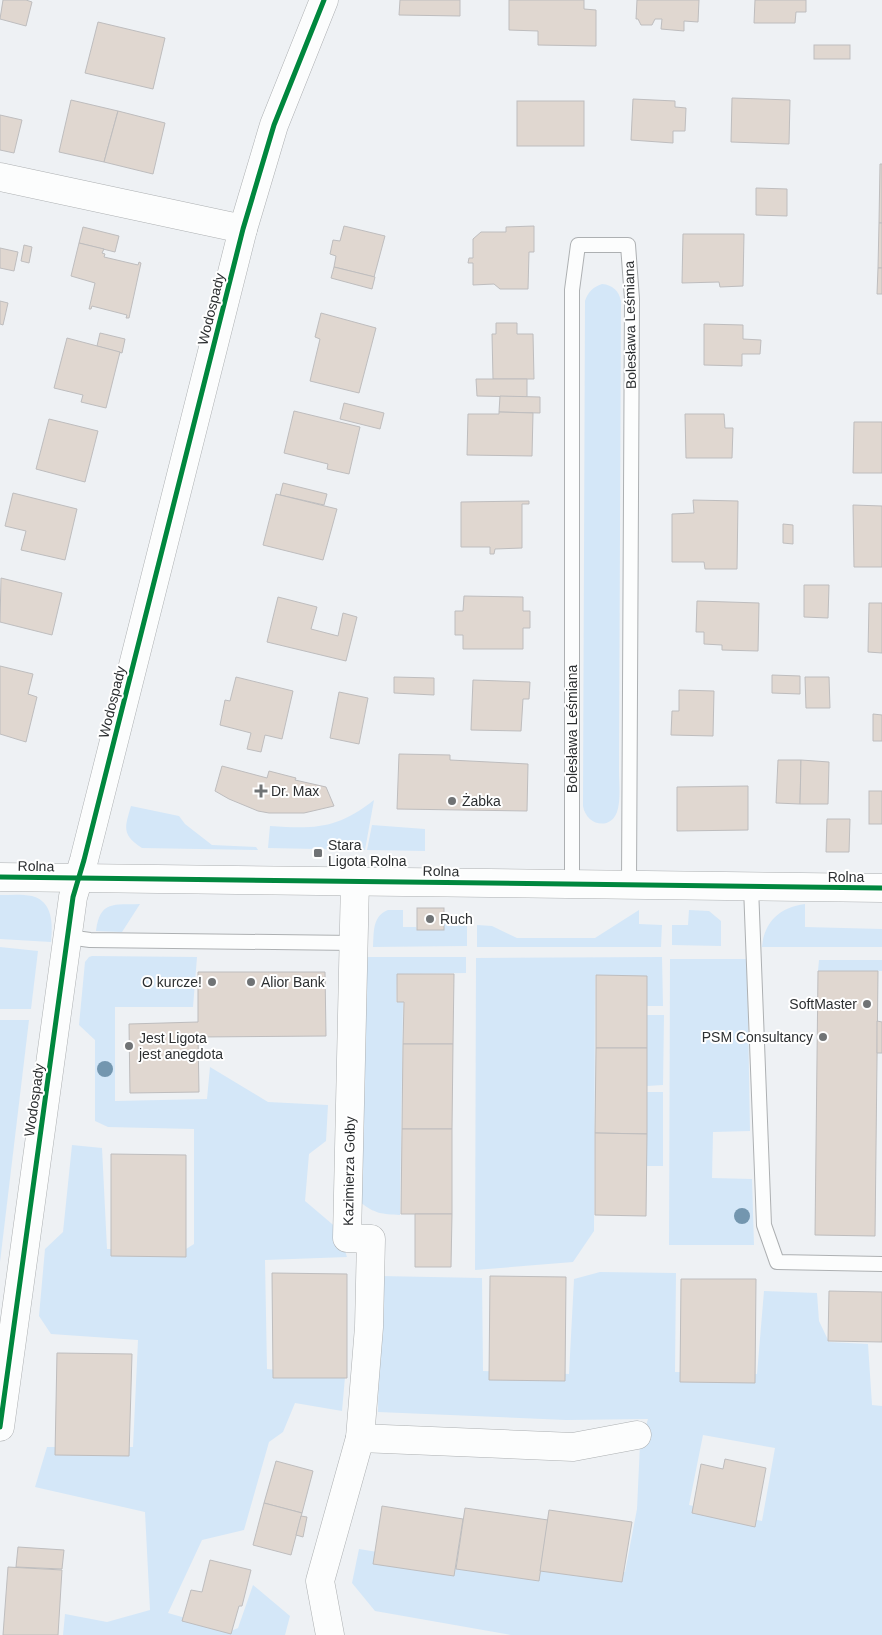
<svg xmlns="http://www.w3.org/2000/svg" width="882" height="1635" viewBox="0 0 882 1635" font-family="Helvetica,sans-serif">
<rect width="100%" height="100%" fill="#eef1f4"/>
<g fill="#d4e7f8" fill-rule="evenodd">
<path d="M602,284c11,1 17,7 19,17l-2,470c0,12 2,29 -2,41 -7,19 -31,13 -34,-6l2,-505c3,-9 8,-14 17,-17z"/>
<path d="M374,800l-9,50 -97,-2 2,-22c46,3 67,3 104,-26z"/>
<path d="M131,806l48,10 6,8 27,21 44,2 2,3 -116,-2c-21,-13 -17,-21 -11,-42z"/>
<polygon points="372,825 425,829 425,851 367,850"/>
<path d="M0,895c10,0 22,-1 32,1 21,5 21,29 19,46l-51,-3z"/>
<path d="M140,904l-18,28 -26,-1c4,-31 18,-26 44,-27z"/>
<path d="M805,904v23l77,2v18h-120c2,-25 18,-40 43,-43z"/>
<path d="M388,910h15v17h13l1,3h27v-7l23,1v22l-94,1c1,-14 -1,-31 15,-37z"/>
<polygon points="639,910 639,924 662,925 661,947 477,947 477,925 492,926 517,938 595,938"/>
<polygon points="689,910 709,911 721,921 721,946 672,945 672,925 688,925"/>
<polygon points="0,947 38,951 31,1009 0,1009"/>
<polygon points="92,956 197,957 193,1007 115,1007 115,1101 207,1099 210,1067 268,1102 328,1105 326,1141 309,1154 305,1201 338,1229 347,1257 265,1260 267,1369 345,1377 342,1411 295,1403 283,1432 269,1442 244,1530 202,1540 168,1613 231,1631 238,1628 253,1585 290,1616 285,1635 63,1635 65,1614 107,1622 150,1610 145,1512 35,1487 47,1447 133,1447 138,1340 51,1334 39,1316 45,1249 63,1232 72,1145 102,1148 107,1249 186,1249 194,1244 194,1129 108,1127 95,1121 95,1040 79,1025 85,962 89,957"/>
<path d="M365,957h101v16l-69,1 -1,28h7l-3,213c-18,-1 -25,-1 -40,-13z"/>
<polygon points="662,957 663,1006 647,1006 647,976 595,975 594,1231 573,1262 475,1270 476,958"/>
<polygon points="670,959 747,959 750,1131 713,1132 712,1178 752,1179 754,1245 669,1245"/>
<polygon points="819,960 882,960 882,971 818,971"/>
<polygon points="647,1015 664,1015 663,1085 647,1086"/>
<polygon points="0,1020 29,1020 0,1262"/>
<rect x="647" y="1092" width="16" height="74"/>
<path d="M600,1272l76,1 -1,99 82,2 7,-83 53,2 2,28 10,21 39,2 4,61 10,1v229h-371l-136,-24 -23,-28 7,-34 97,16 8,-4 84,1 77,10 12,-63 3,-65 8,-25 -82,1 -188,-8 2,-136 102,2 1,93 86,3 5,-95zM703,1435l72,13 -13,73 -73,-16z"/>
</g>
<g fill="#e0d7d0" stroke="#bebdbe">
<polygon points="3,0 26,0 32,2 26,26 0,19"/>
<polygon points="400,0 460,0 460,16 399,15"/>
<polygon points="509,0 584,0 584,9 596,10 596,46 538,45 538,31 509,30"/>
<polygon points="637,0 699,0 698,22 684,21 684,31 661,29 662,19 655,19 652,25 641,25 638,19 636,19"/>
<polygon points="755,0 806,0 806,12 796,12 795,23 754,23"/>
<polygon points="98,22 165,38 153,89 85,73"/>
<rect x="814" y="45" width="36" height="14"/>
<polygon points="732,98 790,100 789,144 731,142"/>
<polygon points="633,99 675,101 675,107 686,108 685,131 673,131 673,143 631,140"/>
<polygon points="71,100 118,111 104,162 59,152"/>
<rect x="517" y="101" width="67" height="45"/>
<polygon points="118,111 165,123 153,174 104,162"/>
<polygon points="0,115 22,120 14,153 0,150"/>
<polygon points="880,164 882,164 882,223 879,223"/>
<polygon points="756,188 787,189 787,216 756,215"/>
<polygon points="879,223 882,223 882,268 878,268"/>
<polygon points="344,226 385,236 374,277 334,267 336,256 330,254 333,240 340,241"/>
<polygon points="534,226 534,252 529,252 528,289 500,289 494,284 473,285 473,263 468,263 469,258 473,258 473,239 481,232 506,232 506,227"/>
<polygon points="83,227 119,236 115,252 79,243"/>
<polygon points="683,234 744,234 743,286 720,287 719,282 682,283"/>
<polygon points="79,243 104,249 102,253 105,254 104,257 138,265 139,262 141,263 129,318 126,318 127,315 92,306 91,309 89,309 95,283 71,276"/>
<polygon points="24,245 32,247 29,263 21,261"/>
<polygon points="0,248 18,252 14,271 0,268"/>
<polygon points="334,267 375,277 372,289 331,278"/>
<polygon points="878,268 882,268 882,294 877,294"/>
<polygon points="0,301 8,303 3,325 0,324"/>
<polygon points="321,313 376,328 359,393 310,381 320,339 315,337"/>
<polygon points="496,323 517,323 517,334 533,334 534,379 493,379 492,334 496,334"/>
<polygon points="704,324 743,325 743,339 761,340 760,354 742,354 742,366 704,365"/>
<polygon points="100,333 125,339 122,353 97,346"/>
<polygon points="67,338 120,352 106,408 81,402 83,395 54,388"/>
<polygon points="476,379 527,379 527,397 477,396"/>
<polygon points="500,396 540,397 540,413 499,412"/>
<polygon points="344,403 384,413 380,429 340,419"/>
<polygon points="294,411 360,427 349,474 327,469 328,464 284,453"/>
<polygon points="499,412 533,413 532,456 467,455 468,414 499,414"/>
<polygon points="685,414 724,414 725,428 733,428 732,458 686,458"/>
<polygon points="49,419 98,431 85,482 36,469"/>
<polygon points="854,422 882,422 882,473 853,473"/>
<polygon points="283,483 327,494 324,505 280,495"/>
<polygon points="13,493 77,509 65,560 21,550 26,531 5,526"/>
<polygon points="276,494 337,509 323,560 263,545"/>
<polygon points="693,500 738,501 737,569 705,569 704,562 672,562 672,514 694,513"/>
<polygon points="529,501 529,504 522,504 522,548 495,549 494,554 490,554 490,547 461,547 461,502"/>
<polygon points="853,505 882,506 882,567 854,567"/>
<polygon points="783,524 793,525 793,544 783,543"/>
<polygon points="1,578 62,593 52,635 0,622"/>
<polygon points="804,585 829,585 828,618 804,617"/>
<polygon points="464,596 523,597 523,611 530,611 530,628 523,628 523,649 463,649 463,635 455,635 455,611 463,611"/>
<polygon points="278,597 317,607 311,629 338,636 343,613 357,617 346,661 267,642"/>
<polygon points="697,601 759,603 758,651 722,650 722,645 704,644 704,632 696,632"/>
<polygon points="869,603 882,603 882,653 868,652"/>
<polygon points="0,666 33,674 28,694 37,697 26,742 0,734"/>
<polygon points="772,675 800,676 800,694 772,693"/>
<polygon points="236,677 293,691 282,739 265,735 261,752 247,749 251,733 220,725 225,700 230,701"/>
<polygon points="394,677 434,678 434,695 394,693"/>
<polygon points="805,677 829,677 830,708 806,708"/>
<polygon points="473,680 530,682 529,699 523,699 521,731 471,730"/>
<polygon points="679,690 714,691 713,736 671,735 672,711 679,711"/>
<polygon points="339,692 368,698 359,744 330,738"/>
<polygon points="873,714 882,715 882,741 873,741"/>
<polygon points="399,754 450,755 450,760 528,764 527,811 397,809"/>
<polygon points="778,760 801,760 800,804 776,803"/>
<polygon points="801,760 829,762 828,804 800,804"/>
<polygon points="222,766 267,778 269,771 296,778 295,780 326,787 334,806 304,813 269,813 258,811 229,799 215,791"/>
<polygon points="748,786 748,830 677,831 677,787"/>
<rect x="869" y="791" width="13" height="33"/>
<polygon points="827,819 850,819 849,852 826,852"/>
<rect x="417" y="908" width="27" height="22"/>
<polygon points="818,971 878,971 875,1236 815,1235"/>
<polygon points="198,972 325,972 326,1036 198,1037 199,1092 130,1093 129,1024 198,1022"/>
<polygon points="397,974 454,974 453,1044 403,1044 404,1002 397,1002"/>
<polygon points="596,975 647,976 647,1048 596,1048"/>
<polygon points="877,1021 882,1022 882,1053 877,1053"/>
<polygon points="403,1044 453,1044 452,1129 402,1129"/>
<polygon points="596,1048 647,1048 647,1134 595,1133"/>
<polygon points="402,1129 452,1129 452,1214 401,1214"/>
<polygon points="595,1133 647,1134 646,1216 595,1215"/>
<polygon points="111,1154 186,1155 186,1257 111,1256"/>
<polygon points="415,1214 452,1214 451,1267 415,1267"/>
<polygon points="272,1273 347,1274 347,1378 273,1378"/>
<polygon points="490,1276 566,1277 565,1381 489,1380"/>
<polygon points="681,1279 756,1279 755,1383 680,1382"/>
<polygon points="829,1291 882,1292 882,1342 828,1341"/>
<polygon points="57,1353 132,1354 129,1456 55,1455"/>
<polygon points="725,1459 766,1468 755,1527 692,1513 701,1464 723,1469"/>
<polygon points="276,1461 313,1471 302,1513 264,1503"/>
<polygon points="264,1503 302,1513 291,1555 253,1545"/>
<polygon points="382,1506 463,1519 454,1576 373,1564"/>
<polygon points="465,1508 548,1520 539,1581 456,1569"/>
<polygon points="549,1510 632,1522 622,1582 540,1571"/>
<polygon points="301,1516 307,1517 303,1537 296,1535"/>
<polygon points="18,1547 64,1550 62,1569 16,1567"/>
<polygon points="210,1560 251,1570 242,1606 239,1606 231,1634 182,1621 191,1590 202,1592"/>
<polygon points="8,1567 62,1570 58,1635 3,1635"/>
</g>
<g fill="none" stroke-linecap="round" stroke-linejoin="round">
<defs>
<g id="lane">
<polyline points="572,883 572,290 578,245 628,245 632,299 629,884"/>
<polyline points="751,887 764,1225 777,1262 882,1264"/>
<polyline points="68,937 90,940 354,943"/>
</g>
<g id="street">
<polyline points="0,177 243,229"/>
<polyline points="355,881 347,1238 371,1239 369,1327 360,1438 573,1447 637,1435"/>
<polyline points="0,1427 73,897 84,860 243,229 274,125 324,0"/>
<polyline points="330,1635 320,1581 360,1438"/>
</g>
<polyline id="secondary" points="0,877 882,888"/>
</defs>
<use href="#lane" stroke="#adb0b2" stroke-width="16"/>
<use href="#street" stroke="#adb0b2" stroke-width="29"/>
<use href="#secondary" stroke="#adb0b2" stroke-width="29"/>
<use href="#lane" stroke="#fcfdfd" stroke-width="14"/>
<use href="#street" stroke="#fcfdfd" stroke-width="28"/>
<use href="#secondary" stroke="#fcfdfd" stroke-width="28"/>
<defs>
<g id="cycleway">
<polyline points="0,877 882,888"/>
<polyline points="0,1427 73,897 84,860 243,229 274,125 324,0"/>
</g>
</defs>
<use href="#cycleway" stroke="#fff" stroke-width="8"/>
<use href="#cycleway" stroke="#00873e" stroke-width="5"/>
</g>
<g fill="#7396af">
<circle cx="105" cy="1069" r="8"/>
<circle cx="742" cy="1216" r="8"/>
</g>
<g fill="#707375" stroke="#fff" stroke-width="2">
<path d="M258.5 783.5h5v5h5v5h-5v5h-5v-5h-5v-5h5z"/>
<circle cx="452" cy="801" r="5"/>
<rect x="313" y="848" width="10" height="10" rx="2.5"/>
<circle cx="430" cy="919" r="5"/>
<circle cx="212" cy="982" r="5"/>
<circle cx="251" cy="982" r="5"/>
<circle cx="867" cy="1004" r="5"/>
<circle cx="823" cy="1037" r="5"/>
<circle cx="129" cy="1046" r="5"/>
</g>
<g text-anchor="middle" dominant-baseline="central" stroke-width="4" stroke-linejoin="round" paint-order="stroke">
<g font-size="14" fill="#2c2f31" stroke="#fff">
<text transform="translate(211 309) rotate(-76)">Wodospady</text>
<text transform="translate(630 325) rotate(-91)">Bolesława Leśmiana</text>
<text transform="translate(112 702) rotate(-76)">Wodospady</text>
<text transform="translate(572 729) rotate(-90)">Bolesława Leśmiana</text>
<text transform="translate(36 866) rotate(1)">Rolna</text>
<text transform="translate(441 871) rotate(1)">Rolna</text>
<text x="846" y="877">Rolna</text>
<text transform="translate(34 1100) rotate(-82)">Wodospady</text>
<text transform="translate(349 1171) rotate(-89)">Kazimierza Gołby</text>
</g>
<g font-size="14" fill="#2c2f31" stroke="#fff" text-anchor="start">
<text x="271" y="791">Dr. Max</text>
<text x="462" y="801">Żabka</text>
<text x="328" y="845">Stara<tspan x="328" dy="16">Ligota Rolna</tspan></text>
<text x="440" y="919">Ruch</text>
<text x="202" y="982" text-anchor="end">O kurcze!</text>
<text x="261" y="982">Alior Bank</text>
<text x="857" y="1004" text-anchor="end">SoftMaster</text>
<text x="813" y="1037" text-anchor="end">PSM Consultancy</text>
<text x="139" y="1038">Jest Ligota<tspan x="139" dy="16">jest anegdota</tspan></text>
</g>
</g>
</svg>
